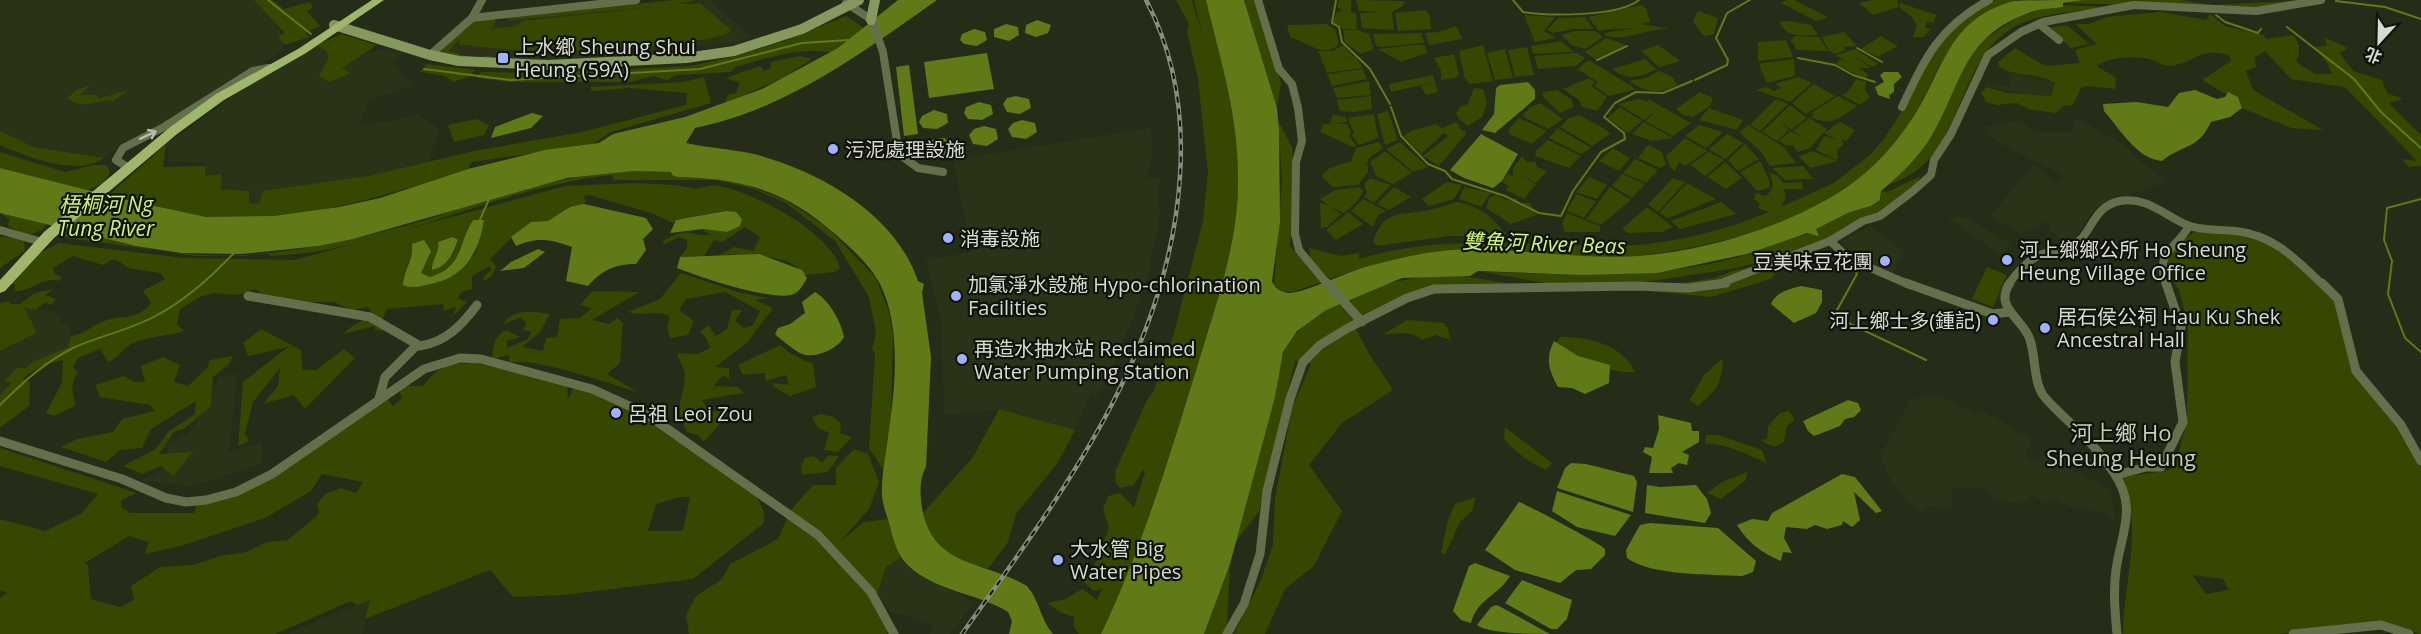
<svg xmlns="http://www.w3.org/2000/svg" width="2421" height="634" viewBox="0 0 2421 634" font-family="'Open Sans','Noto Sans SC',sans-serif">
<rect width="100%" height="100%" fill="#252c18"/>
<g fill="#2a3318">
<polygon points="0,0 260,0 283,33 282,51 152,132 121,143 105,158 34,147 0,132"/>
<polygon points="686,0 710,0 751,36 739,42 556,61 441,53 474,24"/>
<polygon points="317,45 324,49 329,57 364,50 373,53 381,49 402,54 393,63 413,86 369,100 360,124 390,122 417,114 439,129 429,161 259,204 248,203 249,191 221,189 224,174 205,177 205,162 169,162 166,144 248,86"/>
<polygon points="2009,72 2054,83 2054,100 1984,86 1987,82 2009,87"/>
<polygon points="2076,118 2117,140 2165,182 2095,208 2069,247 2050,230 2049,221 2020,233 1989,217 2034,164 2057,183 2066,177 1989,137 1985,127 2019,120 2036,132 2072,132"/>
<polygon points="1151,128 1153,156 1147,177 1160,179 1157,206 1162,207 1148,274 1139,303 1110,372 1097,396 1091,395 1075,430 999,409 944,415 941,320 925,260 972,252 954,164 957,159"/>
<polygon points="1957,216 1966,217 2012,245 2000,254 1947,218"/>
<polygon points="1870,226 1906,253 1898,260 1892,275 1852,258 1852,251 1842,241"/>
<polygon points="23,308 53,311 59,317 61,326 67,323 71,336 68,346 4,381 11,382 0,395 0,351 35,334"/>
<polygon points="237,373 229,453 262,442 261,464 193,486 141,481 174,463 165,445 191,432 220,376"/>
<polygon points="1938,394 1977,414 1981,411 2000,420 2031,439 2025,457 2037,462 2043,455 2111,490 2115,520 2095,510 2076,505 2073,508 2051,498 2048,503 2032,495 2021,504 1995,499 1982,488 1952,488 1952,509 1929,506 1920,512 1901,495 1887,474 1881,455 1910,400"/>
<polygon points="898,556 911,570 973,602 950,634 929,634 933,624 890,612 873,588 876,566"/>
<polygon points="370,600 362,634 287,634 357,605"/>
</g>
<g fill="#364701" fill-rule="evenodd">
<polygon points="254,0 272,0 284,9 310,2 313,8 307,11 320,26 305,33 310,37 285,45 278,37 285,33"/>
<path d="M673,0h22l-19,4h25l31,27c-20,14 -162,23 -191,20 -20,-1 -40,-2 -60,-4 -7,0 -15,-4 -22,-2l1,-6 -12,12 27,7 17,-3 1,4h-36l-19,-5 29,-31 27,-4 2,2 -5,8 26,-3 5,-5 131,-14 -142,13 -6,-2z"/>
<path d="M1176,0h16l10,34 -8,-34h12c15,63 33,117 32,183 0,60 -23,124 -40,181 -28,91 -56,184 -97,270h-22l-5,-7v-10l-14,-5 -13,-9 19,-4 16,-10 15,11 5,-11 -8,2 -10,-9 9,-13 16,-41 -6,-19 5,-13 12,-3 14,14 11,-35 -2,-2 -9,15 -14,3 -4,-5 -1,-11 32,-72 7,-10 18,-49 31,-120 5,-49 -10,-93 -11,-47 2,-8z"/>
<polygon points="1244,0 1255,0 1281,82 1277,108"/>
<polygon points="1339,0 1351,0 1351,12 1356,13 1357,29 1343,29 1333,22 1337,12 1342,11 1337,6"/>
<polygon points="1356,0 1405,1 1403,6 1392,12 1394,30 1362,28 1360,13 1381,12 1359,11"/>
<polygon points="1786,0 1794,0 1828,17 1817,21 1781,3"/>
<polygon points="1873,0 1897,0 1899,7 1873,15 1859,3"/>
<path d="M1995,0h22c-79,27 -75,80 -117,138 -57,78 -173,108 -264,118l-278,13 -65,23 -11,-1 -8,-6 8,-104 -4,-61 14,27 2,32 -4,67 23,26 -4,-24 32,8 18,-3v6c82,-25 166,-13 250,-13 54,0 109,-13 160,-34l-10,-3v-6l-5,-4 2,-6 10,3c9,-8 7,-13 3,-23l8,2 7,8 18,-1 1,7h-19l2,9 -5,9 53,-24 36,-28 14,-16 20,-31 31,-67 41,-32z"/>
<polygon points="2084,0 2180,0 2210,5 2312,0 2259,9 2066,3"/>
<polygon points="1900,3 1937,15 1933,23 1927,22 1925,28 1931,29 1924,37 1913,37 1917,25 1911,16 1900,8"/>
<path d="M1641,5l5,3 4,14c-8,0 -12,5 -19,6 -11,2 -21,0 -32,3l-11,-14z"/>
<path d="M2063,5l48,2c-26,3 -83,7 -103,24 -8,6 -20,16 -25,26 -31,48 -32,108 -95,128l31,-31 12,-17 36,-76 15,-20 33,-22 19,-8z"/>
<polygon points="1425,10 1430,15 1431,29 1398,31 1395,13"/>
<polygon points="1698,11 1718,18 1714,34 1704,36 1693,22"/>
<path d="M2161,12l45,8 4,-6 15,12 39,9 2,4 27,-4c7,9 8,16 3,27l19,12h17l-4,-10 -14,-17 13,-1 -3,-9 24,11 -8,5 13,18 29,9 5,13 16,6 -14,4 32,32v31l-12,1 -8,-8 16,2 -72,-74 -54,-8 -26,-28 -10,6 1,10 -10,4 7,19 70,40 -32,-2 -49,-20 -4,-11 -14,-4 -22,-13 29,-19 -2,-6c-31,-8 -35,9 -59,11 -6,0 -13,-4 -18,-6 -15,-5 -44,-3 -55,6l19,12 -1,11 -29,-3 -5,2 -8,17 -10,1 -7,7 -25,-3 -14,-7 -20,2 -11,-3 -5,-9 6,-6 19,6 45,3 4,-13c-18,-11 -37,-5 -56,-16l-1,-5 17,-14 30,18 35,-3 -5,-13 22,-6 -22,-20h14l17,-7z"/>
<polygon points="1524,15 1555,17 1544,31 1556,38 1535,42"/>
<path d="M846,16l14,9 6,9 -9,11 -14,-1 -4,10c-36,-9 -70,4 -104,13l-4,5 -55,3 -9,5 -14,-4 -23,6h-120l-34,-4 5,-6 62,1 147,-7 46,-10 51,-16z"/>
<polygon points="1585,17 1594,29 1573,29 1553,33 1547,30 1558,18"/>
<path d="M1788,21l23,4 7,10c-16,0 -31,4 -38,-13z"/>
<path d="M1326,24l9,5 4,15c-15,16 -33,-3 -49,-7l-3,-12z"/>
<path d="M1641,24l30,5c-20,-2 -53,16 -68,5 12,-5 27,-2 38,-10z"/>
<polygon points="2067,25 2089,44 2071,48 2048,28"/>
<polygon points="1456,26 1463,39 1429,45 1425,33 1439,32"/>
<polygon points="1343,30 1358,30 1369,34 1374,49 1361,54 1345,42"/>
<polygon points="1575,31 1595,31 1603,37 1585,49 1573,46 1561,35"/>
<polygon points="1844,32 1857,46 1844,47 1845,50 1835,54 1829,51 1822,37"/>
<polygon points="1422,33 1424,43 1382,47 1376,46 1373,34"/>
<polygon points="341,34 377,45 342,68 351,73 330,82 319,76 329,57 326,51 317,45"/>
<polygon points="1795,36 1819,37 1828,51 1797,50 1791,41"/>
<polygon points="1881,36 1898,46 1878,57 1861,49"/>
<polygon points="1606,38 1626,45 1595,59 1585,52"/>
<polygon points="1786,40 1793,57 1758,61 1758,42"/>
<polygon points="1561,41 1574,52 1533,54 1531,46"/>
<polygon points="1343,45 1353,56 1330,62 1355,56 1363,68 1327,73 1318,51 1333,51"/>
<polygon points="1413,45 1425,45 1427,53 1401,62 1378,49"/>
<polygon points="1483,45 1493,81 1469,84 1464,76 1459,51"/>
<polygon points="1658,45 1679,60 1678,62 1659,67 1641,51"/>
<polygon points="1527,47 1534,75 1515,77 1508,50"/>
<polygon points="1505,49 1513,78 1495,80 1487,53"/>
<polygon points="1855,49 1878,64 1873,67 1849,54 1872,68 1858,68 1868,74 1866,79 1836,64 1840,59 1849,63 1836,55"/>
<polygon points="1577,53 1585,58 1576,66 1538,69 1534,56"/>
<polygon points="1454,54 1459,74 1456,78 1441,80 1441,71 1434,58"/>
<polygon points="800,56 812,59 782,78 724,104 728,95 736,93 740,83 726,78 760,66 764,71 771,68 771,62"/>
<path d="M1645,59l11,10c-15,9 -29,12 -44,0z"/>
<polygon points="1794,59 1795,76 1767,83 1759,65 1761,63"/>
<polygon points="1589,60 1636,89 1609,96 1594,86 1598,82 1577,69"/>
<polygon points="427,64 475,70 469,77 453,82 445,76 420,72"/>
<polygon points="1363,69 1367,79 1332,86 1327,74"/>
<path d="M1659,71l14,6 4,8c-18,10 -33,7 -48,-4l16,-3z"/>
<polygon points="1433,75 1438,92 1426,95 1421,86 1435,82 1391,92 1389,84"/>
<path d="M704,77l7,26 -100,29 -18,12 -121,18 -4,7c-85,28 -169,54 -260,48 -33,-3 -67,-13 -99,-22l57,-51 -3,23 42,-1v10l17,-2 -1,15 28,2v12l10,1 4,-13 105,-15 106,-25 108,-19 104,-27 1,-12 -57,-5 -38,3 -2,-4 94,-5z"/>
<polygon points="1798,77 1812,83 1790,102 1756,90 1767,87 1774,91 1781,88 1775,84"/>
<polygon points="1589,78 1595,82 1591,86 1607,97 1597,111 1582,107 1579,100 1563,89"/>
<polygon points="1856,79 1866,82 1865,90 1870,97 1860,105 1841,95 1848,92"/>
<polygon points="1369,81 1371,95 1337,98 1333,88"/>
<polygon points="1814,84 1835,96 1806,114 1792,103"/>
<path d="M90,86l-11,9h19l-1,4 31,-9 -15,11c-16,-3 -28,11 -46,-3l11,-9z"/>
<polygon points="1474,88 1483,89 1487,102 1482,117 1468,126 1458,118 1456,113 1461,106 1468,104"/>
<polygon points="1557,90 1571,99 1574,107 1560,113 1544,98 1542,92"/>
<polygon points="1700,92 1713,98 1710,106 1693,117 1683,115 1676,109"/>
<polygon points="1371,96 1372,109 1354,112 1340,111 1337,100"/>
<path d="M1838,96l19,10c-17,12 -26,21 -46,11l3,-2 -3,-2z"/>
<polygon points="1638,99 1649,102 1648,99 1691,123 1673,136 1645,121 1658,109 1644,120 1618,104"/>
<polygon points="1776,99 1788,104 1760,131 1750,125"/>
<polygon points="1540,103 1563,119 1548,129 1522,116 1530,107"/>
<polygon points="1790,105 1807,118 1791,130 1779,120 1789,130 1777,141 1762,132"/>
<polygon points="1620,107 1642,121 1628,133 1608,118"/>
<polygon points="1709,108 1743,120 1737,130 1699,120"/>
<polygon points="1388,111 1398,140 1385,145 1377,114"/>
<polygon points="1374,114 1378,138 1359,145 1352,136 1354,133 1348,118"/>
<polygon points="1333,115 1346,117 1347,122 1335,123 1347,124 1351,132 1349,136 1356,145 1353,147 1320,132 1323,124 1330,124"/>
<polygon points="1579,115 1607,130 1610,134 1592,146 1560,127 1569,118"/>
<polygon points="1519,118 1547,131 1532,144 1509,134 1509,129"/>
<polygon points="1809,118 1827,129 1810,148 1798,152 1792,145 1787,146 1779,141 1790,131 1801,136 1793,131"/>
<polygon points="476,119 489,125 484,135 454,142 448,125"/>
<polygon points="1456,122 1459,125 1459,128 1466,132 1465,135 1439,166 1423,156 1448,136 1444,133 1421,154 1404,136 1411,131 1436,124 1442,128"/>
<polygon points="1644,122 1673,138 1652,141 1632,134"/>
<polygon points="1840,122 1855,130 1846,141 1841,140 1844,144 1837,150 1838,159 1835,159 1816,150 1824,136 1837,140 1824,133"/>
<polygon points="1699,125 1723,132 1706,148 1685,136"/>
<polygon points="1748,125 1784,147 1796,163 1770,166 1761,152 1739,132"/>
<polygon points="1558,128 1591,148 1581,154 1549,138"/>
<path d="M0,131l34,16 70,11c-25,19 -78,-1 -104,-13z"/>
<polygon points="1727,134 1743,143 1725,159 1709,149"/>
<polygon points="1685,138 1707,151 1685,166 1679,162 1675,171 1670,167 1666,156"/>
<polygon points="1548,140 1581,156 1569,168 1535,156 1536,151"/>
<polygon points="1379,142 1383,148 1368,159 1367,164 1363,164 1368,165 1368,172 1358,185 1333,187 1321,176 1330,168 1351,161 1356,148"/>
<polygon points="1400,142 1428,167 1413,172 1386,149"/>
<polygon points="1745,144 1759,159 1738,171 1728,160"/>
<polygon points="1648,145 1662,152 1666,165 1660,168 1638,158"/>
<polygon points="1613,148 1630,158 1619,171 1599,161"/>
<polygon points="1385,151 1412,173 1393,184 1376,176 1370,162"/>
<polygon points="1812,151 1838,161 1810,168 1799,157"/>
<path d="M0,152l65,20 29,-7h13l3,7c-4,11 -12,14 -22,18l-88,-22z"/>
<polygon points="1709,152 1724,160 1705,176 1690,165"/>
<polygon points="1522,156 1527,162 1535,162 1537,167 1547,171 1536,183 1519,175 1536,184 1524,199 1506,190 1508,186 1502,182 1508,174 1513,176 1513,168"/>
<polygon points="1635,159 1658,170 1646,183 1623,173"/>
<polygon points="1760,161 1770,182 1769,188 1757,191 1740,172"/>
<polygon points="1725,162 1742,178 1726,189 1707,177"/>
<polygon points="1803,166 1813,179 1785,180 1772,168"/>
<path d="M633,171l38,1 6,5h38l29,7 43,17 40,26 49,51 13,34 4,23 -2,86 -7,50 -15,-23 6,-95 -3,-3 4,-17 -7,-36 -34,-56 -49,-38 -35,-15 -34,-8h-103l-2,-5c-116,12 -228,78 -343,81v-4l-25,4h-47l-136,-19 7,-8c37,10 74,20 111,24 83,10 168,-11 247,-33 16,-5 31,-12 47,-17 52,-16 106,-29 160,-32z"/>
<polygon points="1622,174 1645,184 1632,198 1612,186"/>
<path d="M1921,176l-7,11 -34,27 -22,6 -32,20 -30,13 -64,16 -107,16 -63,1 -78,-14c76,2 150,7 225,-8 13,-3 27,-6 40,-10 23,-8 46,-21 70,-21l-3,-4 34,-17 19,-5 12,-8v-8l6,1z"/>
<polygon points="1589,177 1607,185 1597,199 1576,192"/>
<polygon points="1370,178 1391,185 1374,203 1364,197 1367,193 1364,184"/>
<polygon points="1673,178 1685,182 1658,212 1648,204"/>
<polygon points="1447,182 1462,185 1454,199 1429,206 1422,199"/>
<path d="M634,183c18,1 43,1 57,5 9,2 17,-4 27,-2 35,5 112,46 122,82l-6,4 -29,3c-14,-22 -63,-21 -85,-20l14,-8 19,4 7,-14 -15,-10 -23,15 -8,-2 -10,16 -24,1 7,-9v-8l-8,-3 -15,7 -2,-2c8,-5 18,-11 29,-9 7,1 12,4 20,1l-8,-3 3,-2 20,3v-21l-50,9 -3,3 -19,-9 -65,-19 -6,2 3,3 -2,4 -36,17 -17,1 -17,13 -24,24 6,7 -4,10 -8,5 -1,-4 8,-7 -1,-4 -18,10v13l-11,3 -3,6 9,4 -15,15 4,-10 -13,4 1,-7 -57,5 -4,9 2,9 -3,4 -7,-1v-4l-32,8c8,-10 20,-11 29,-21l-4,-6 -16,3 -18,-8h-29l-11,-3 -28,5 -10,-2 4,-9 -4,-4 -20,6 -22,-2 -14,4 -20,12 -3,15 7,7c-16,5 -40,6 -53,13 -10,6 -12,14 -23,18l-8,-13 -22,9 -5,9 5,6c-8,10 -6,21 -2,32l-22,11 -8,-3 16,-30 1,-23 -20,5 -20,13 7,4 -1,24 -29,22v-33l11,-12 -7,-2 13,-13h9l5,-5 37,-16 3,-11c14,-2 23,-12 36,-16 17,-5 31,0 44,-17l-8,-12 22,-12 -5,-6 -32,-5 -11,-8h-6l-8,5 -30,-9 -20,12 2,6 7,3 -3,4c-17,-5 -28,12 -45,10l1,-7h-9l22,-25 31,-16 125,15 110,2 271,-74zM484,220l-9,35 -51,31 -19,-1 -1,-9 9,-26 8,23c28,17 45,-33 51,-52zM458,240c-3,15 -12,25 -25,30l-2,-3 8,-16 -1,-8z"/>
<polygon points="1687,183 1716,199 1668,218 1659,213"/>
<path d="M1359,187l4,3c-2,10 -12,17 -19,23l-14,-6 11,7 -14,13 -6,1 -1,-25 8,2 -8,-6 15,-9z"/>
<polygon points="1394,187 1411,197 1389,210 1377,204"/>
<polygon points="1464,187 1465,187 1491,193 1481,207 1459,199"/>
<polygon points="1610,187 1631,200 1601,225 1586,219"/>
<polygon points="1576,194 1596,201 1584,218 1567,211"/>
<polygon points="1496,195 1510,201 1517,198 1518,203 1531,203 1533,212 1538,214 1511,224 1486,208 1490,197"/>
<polygon points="1363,199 1386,211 1378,215 1373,227 1351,211"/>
<path d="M1456,202c22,2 40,18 52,35l-58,-1 -74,10 -3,-5c11,-30 24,-26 51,-30 11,-2 22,-6 32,-9z"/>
<polygon points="1721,202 1736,214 1680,229 1671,221"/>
<polygon points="1647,207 1673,227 1662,232 1627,233 1622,229"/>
<polygon points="1348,212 1363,224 1336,240 1326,230"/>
<polygon points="0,213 47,224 42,230 27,236 8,226 9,219"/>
<polygon points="1567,213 1600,226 1600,232 1565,232 1562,224"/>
<path d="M2222,229l56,17 57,53 16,70 48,57 22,41v167l-39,-12 -103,12h-156c0,-54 22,-106 -3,-157l46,-6 9,-5 12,-45 1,-96 -9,-35 -11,-15v-17l4,-11 26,-17zM2192,575l31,4 6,11 -23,4z"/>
<polygon points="0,236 24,240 25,251 0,268"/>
<polygon points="1791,260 1794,265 1777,271 1771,279 1711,297 1639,290 1714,278 1735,270"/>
<polygon points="1987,267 2007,275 1993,307 1972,299"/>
<path d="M681,273l57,19 30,6 -13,2 18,8 -26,35 -32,24 14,1 1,12 -7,-5 -9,11 24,1 6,6 -42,7 7,11 21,1 -26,30 -6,-7 -11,-3c-14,-26 -4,-30 -2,-56 0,-7 -6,-16 -8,-23l20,1 13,-6 -4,-10 -6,-6 8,-7 8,11 11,-7 5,-19h10l-7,11 9,7 9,-3 7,-14 -35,-19 -39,7 -7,11 15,11 -6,14 -18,3 -3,-10 3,-12c-17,-7 -25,1 -42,-4l32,-13z"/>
<path d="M1438,275l26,1 71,12 -95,4 -24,7 -61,28 13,25 25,38 -51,33 -33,42 33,46 -28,55 -29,23 -20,45h-31l26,-52 13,-37 2,-47 17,-90 19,-44 -16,-3 -36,150 -24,32c12,-48 27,-96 39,-145 5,-17 3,-37 13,-52 27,-45 102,-67 151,-71z"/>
<polygon points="54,289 45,295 56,299 51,305 46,302 35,310 24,308 36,330 35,334 0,351 0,303 9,301 10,304 20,304 35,293"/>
<path d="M592,291l47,1 -47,28 17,4 8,-6 6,5 -3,40 -13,11 31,18c-28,-8 -104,-36 -129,-29v-8l-17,4c1,-12 2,-23 14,-29l14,7 -13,4v7l21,-9 3,-7 -8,-2 3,-7 -5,-6 -19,8c12,-17 30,-14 48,-11l-9,17 -19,16 21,4 3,-13 11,-1 3,-18 20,-1 12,-10 -12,-3z"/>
<path d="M1407,320l37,3 4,5 2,12 -14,-5 -14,5c-11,-10 -26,-6 -40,-5z"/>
<polygon points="261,329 301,350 303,370 316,370 344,349 355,358 305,409 294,395 263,404 278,386 280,368 253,402 245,434 249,441 238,446 243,382 288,347 248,356 243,343"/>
<path d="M1560,337c29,0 62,7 75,35 -27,2 -55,-14 -80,-27z"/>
<polygon points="780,345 791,354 813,364 816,387 790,396 772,386 774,383 789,385 786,375 766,381 765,373 743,375 738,365"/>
<polygon points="233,356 230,363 213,377 211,406 185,428 174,432 159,454 193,452 173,476 161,466 142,474 123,466 155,450 168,432 195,414 196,401 151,429 142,448 120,450 106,462 61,447 77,439 113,432 122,419 155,411 150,405 100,397 95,385 124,376 134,382 145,382 141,366 163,357 180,365 174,382 188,386 207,368 210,360"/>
<path d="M1723,358c-1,25 -6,32 -25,48l-8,-6 14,-25z"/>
<path d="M476,363l91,21 1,15 6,-12 49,19 31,18 100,68 10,19v12l-71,56 -130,16 -50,2 -23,-27 -125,49 5,-19 -13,5 -6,-4 -76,33h-275v-36l7,-5 -7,-3v-71l45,12 36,-17 17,-20 -98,-28v-18l137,45 -16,7v7l9,6h64l4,-12 67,-20 118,-88 10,13 9,-8 -5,-12h26c20,-24 24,-21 53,-23zM322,474l41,8 -7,11 -15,-5 -16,6 -8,10 2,10 -31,26 -21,2 -20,10 -27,4 -27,9 -33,2 -29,19 3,14 -14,7 -29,-8 -3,-33 -3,-3 44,-27 20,6 -4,12 39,-9 81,-27 46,-27zM680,497h10l-7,34h-35l8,-27z"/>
<path d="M999,409l76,21 -18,34 -41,50 -8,28 -20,27c-35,-10 -55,-20 -65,-56l50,-56z"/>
<polygon points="1789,411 1795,420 1787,426 1784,442 1774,447 1760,440 1767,439 1768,426 1780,413"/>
<polygon points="821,414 834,417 841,424 840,433 852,437 838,452 824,450 829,433 818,428 812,417"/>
<path d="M1505,427l47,36 -6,7c-17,-7 -29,-17 -42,-31z"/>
<path d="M1706,435h12l44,15 5,14c-10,-7 -52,-24 -62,-20z"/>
<path d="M854,449l14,5 11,28 -10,27 -28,32 23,-19 24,-3 12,35 -1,5 -13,8 -10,30c12,11 13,21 11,37h-198l-3,-19 10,-19 26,-17 8,-15 48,-25 12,-28 23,-26h23v-17z"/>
<polygon points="829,455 839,456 828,472 802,475 801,467 805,458 814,456 822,463"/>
<polygon points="1747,472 1746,480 1721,499 1707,493 1722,482"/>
<polygon points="1476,497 1472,511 1460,522 1445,555 1441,552 1448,520 1455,504"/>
<polygon points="1230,564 1227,626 1223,634 1204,634"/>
</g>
<g fill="#607a18">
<path d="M898,0h39c-74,52 -151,110 -242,128l-9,15c23,5 46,6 68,11 65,17 141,59 164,127l6,3 -2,9 9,64 -5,110c-7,12 -6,28 -4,41 11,60 61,52 105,78 13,15 13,33 26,48h-44l3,-13 -4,-9c-30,-19 -81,-22 -105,-52 -7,-10 -10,-22 -13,-34 -3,-10 -7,-20 -8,-30 -1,-20 4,-40 6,-59 7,-47 14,-109 -8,-153 -9,-18 -30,-37 -45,-50 -49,-44 -95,-56 -158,-57l-5,-2 -1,-3 -38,-1 -66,7 -214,61 -34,7 -78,8 -60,-1 -45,-7 -136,-33v-45l131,33 75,16 68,-1 65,-9 41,-9 88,-29 77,-19 54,-7 14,-9 72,-17 77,-28 76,-41z"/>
<path d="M1206,0h38l33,108 2,22 1,92 -8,59c2,7 10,12 18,12 18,-1 58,-22 79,-27 27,-7 55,-14 83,-16 62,-3 124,10 186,6 65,-5 133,-25 190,-57 36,-20 64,-49 86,-83 31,-49 34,-97 100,-115 20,-1 48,-1 70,-1l-21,3v4c-10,2 -22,1 -32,5 -70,25 -67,69 -100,125 -13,21 -31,38 -50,54l-1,9 -9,6 -21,6 -34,17 3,7 -12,-3 -60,21 -90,19 -75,2 -104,-4 -8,5 -68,2 -76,32 -29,21 -14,21 -8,45 -45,167 -26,70h-103c41,-86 69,-179 97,-270 17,-57 40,-120 40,-181 1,-66 -17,-120 -32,-183z"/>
<polygon points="1037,20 1051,25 1048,33 1036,37 1025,33 1026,25"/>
<polygon points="1006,24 1018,27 1019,35 1009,41 994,37 994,29"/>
<polygon points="974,29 985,32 987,40 977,46 964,44 960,40 962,34"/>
<polygon points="987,53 994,89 929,98 924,62"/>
<polygon points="909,65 918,134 904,136 896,67"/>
<polygon points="1884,72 1898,72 1902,77 1894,84 1894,92 1889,95 1890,99 1878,95 1875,87 1884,82 1880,75"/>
<polygon points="1528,82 1535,90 1535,99 1495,133 1482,130 1494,114 1496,88 1500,85"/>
<path d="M2195,90l22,9 8,-2 3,-5 10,5 4,11 -12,9 -19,5c-13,28 -28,22 -49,39 -25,-2 -42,-32 -58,-50l-1,-7 34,-2 31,5 11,-14z"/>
<polygon points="1016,96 1029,99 1031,108 1020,114 1007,112 1003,104 1007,98"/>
<polygon points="979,102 991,105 993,114 982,120 968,119 964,113 966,107"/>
<polygon points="934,110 947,114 948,123 937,129 923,128 919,122 922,116"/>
<polygon points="532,113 543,116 531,128 491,138 495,127"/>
<polygon points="1022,120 1035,123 1037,132 1026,139 1012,137 1008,129 1013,123"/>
<polygon points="984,126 996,129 998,139 987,146 973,144 969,135 974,129"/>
<polygon points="1481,134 1518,154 1502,181 1493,188 1464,178 1450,170"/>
<polygon points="944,138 954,144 950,153 936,158 925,153 926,143 934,139"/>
<path d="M584,204l62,14 7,11 -10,10 3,11 -10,14c-21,0 -34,6 -48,22l-22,-5 6,-34c-23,-8 -34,-10 -56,-1l-5,-9 20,-15 17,-1 22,-14z"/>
<polygon points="726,211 736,212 742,219 740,226 727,232 703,229 670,233 676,220"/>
<path d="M473,220h11c-5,32 -19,57 -53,64 -9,2 -20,5 -28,1 1,-16 11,-26 9,-41l12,-4 7,11 -10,22 9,4c34,-10 28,-34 43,-57z"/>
<path d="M453,237l5,3c-5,14 -11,27 -26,30 -1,-10 8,-17 6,-28z"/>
<polygon points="538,249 545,252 524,268 500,271 511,262"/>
<path d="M759,254l43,16 5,8c-4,7 -8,15 -16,17 -23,5 -92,-18 -114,-27l3,-11z"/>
<path d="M1801,286l21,4v12l-6,11 -22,10 -23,-19c5,-12 18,-15 30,-18z"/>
<path d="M815,292c14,8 26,29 29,45 -6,12 -29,22 -42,17 -6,-2 -23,-16 -27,-20l3,-6 12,-4 15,-11 -3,-11z"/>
<path d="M1554,341l24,15 32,9 -1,18 -24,11 -13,-6 -14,-1c-9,-17 -13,-28 -4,-46z"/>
<polygon points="1848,400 1858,403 1861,410 1854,417 1845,419 1840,426 1814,436 1808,431 1803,421"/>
<polygon points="1658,415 1691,423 1692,431 1699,431 1699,442 1682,452 1689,455 1687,465 1679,463 1671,468 1673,473 1649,473 1652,457 1643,452 1645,447 1653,448 1659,429"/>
<polygon points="1571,463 1586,464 1634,476 1637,482 1633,512 1557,488 1565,468"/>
<path d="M1842,474l13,3 27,34 -6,2 -22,-21 6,28 -8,7 -9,-6 -1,4 -15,4 -12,-4 -8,4 -21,-2 -2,11 8,15 -9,-1 -2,9c-19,-8 -33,-18 -44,-36l15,-6 16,2 4,-8z"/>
<polygon points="1647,485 1660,487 1696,485 1707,499 1711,513 1705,523 1645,513"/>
<polygon points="1557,491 1631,515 1615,536 1577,527 1552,511"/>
<path d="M1519,502c9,3 84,43 86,47v6l-14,14 -15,1 -16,13 -45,-13 -30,-20z"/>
<path d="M1650,523l68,5 38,33 -3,11 -11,4c-31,-2 -91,0 -115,-18l-1,-8 14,-25z"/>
<path d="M1475,563l35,13c-12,20 -33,23 -39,47l-10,-3 -8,-9 16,-45z"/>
<polygon points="1522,580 1572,600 1567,619 1557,629 1551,629 1505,603"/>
<path d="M1496,605l3,1 51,28c-18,0 -62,0 -73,-9l14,-18z"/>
</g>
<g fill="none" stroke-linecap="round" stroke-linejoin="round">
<g stroke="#607a18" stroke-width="2">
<polyline points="268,0 311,34"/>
<polyline points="1336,0 1332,23 1339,27 1342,42 1370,69 1390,104"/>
<path d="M1513,0l10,12c26,4 95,5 116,-12"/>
<polyline points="2336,1 2385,7 2421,19"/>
<polyline points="2216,15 2225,22 2258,33 2261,29"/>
<polyline points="2287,27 2354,79 2381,112 2421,148"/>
<polyline points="1857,48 1882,62"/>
<polyline points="1798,58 1835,65 1853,75 1875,82"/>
<polyline points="1597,60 1627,46"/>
<polyline points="424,69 510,80 700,69 802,43 849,40"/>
<polyline points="1695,80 1727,65 1728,60 1716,38 1727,13 1750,0"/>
<polyline points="1391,107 1401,136 1428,164 1445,171 1452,179 1505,196 1539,213 1561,216 1573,191 1601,152 1625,139 1624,133 1604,117 1615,103 1636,92 1663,93 1692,81"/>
<polyline points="2421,199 2387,208 2384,240 2392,261 2388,294 2405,338 2421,352"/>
<polyline points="479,222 490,197"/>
<polyline points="1852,265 1857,274 1837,310 1838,318 1926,360"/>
<path d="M0,405c22,-22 45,-43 73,-57 28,-13 59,-18 86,-34 28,-15 53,-38 75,-61"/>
</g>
<g stroke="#64704c" stroke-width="8">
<polyline points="1258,0 1279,69 1292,84 1298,108 1302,141 1296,162 1295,234 1299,250 1328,285"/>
<polyline points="846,3 872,20 883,52 899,154 918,168 943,172"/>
<polyline points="472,18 482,0"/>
<polyline points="2039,24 2059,40"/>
<polyline points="430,55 472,18 636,0"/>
<path d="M1902,107c23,-49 37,-80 87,-107"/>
<polyline points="129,168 116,160 123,148 164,127 253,71 268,68"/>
<polyline points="0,230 42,242"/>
<polyline points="1830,241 1850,259 1910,285"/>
<polyline points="1716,285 1830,241 1863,221 1880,216 1913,191 1931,175 1934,160 1951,134 1988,55 2021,32 2043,22 2134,5 2256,11 2321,0"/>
<path d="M2008,285c9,-13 22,-28 38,-32 9,-2 18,-2 26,-7 21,-11 19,-39 48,-45 26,-5 44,14 67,24 14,6 34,4 49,6 38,4 61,29 87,54"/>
<path d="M2166,285c-11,-35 9,-34 23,-59"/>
</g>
<g stroke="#64704c" stroke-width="9">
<polyline points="1327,283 1362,322"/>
<polyline points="1906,283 1993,314 2010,312"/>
<path d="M2010,283c-16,23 10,34 19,54 7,17 4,43 14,58 5,7 13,14 19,20 19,18 38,36 52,58 24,35 7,60 2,97 -3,22 -1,42 1,64"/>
<polyline points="2322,283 2338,299 2356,371 2401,425 2421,461"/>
<path d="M248,296l122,21 50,29c26,-4 42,-21 57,-41"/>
<polyline points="379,399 385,377 417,345"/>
<polyline points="0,441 122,479 166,498 186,502 206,500 236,492 272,474 424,369 460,358 481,359 592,389 645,413 818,535 871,592 894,634"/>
<polyline points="2116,475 2146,467 2161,467 2183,422 2175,362 2181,327 2166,283"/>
<polyline points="1227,634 1244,604 1260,554 1267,491 1290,399 1303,362 1320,345 1348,328 1407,298 1434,289 1635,286 1688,288 1726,283"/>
<polyline points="2293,634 2381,625 2409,634"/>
</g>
<g stroke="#85985e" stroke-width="10">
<polyline points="871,20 875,0"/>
<polyline points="334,25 430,55 459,61 548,65 686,58 734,51 802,29 859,0"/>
</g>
<polygon fill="#9eb76b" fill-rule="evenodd" points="372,0 384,0 306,53 224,100 177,134 54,238 5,291 0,293 0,280 44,232 169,128 216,94 298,49"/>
<defs>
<path id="rail" d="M962,634c99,-139 207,-281 218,-458 4,-62 -5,-121 -34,-176"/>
</defs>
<use href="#rail" stroke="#878d7d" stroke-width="4.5"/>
<use href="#rail" stroke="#10130b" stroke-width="2" stroke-dasharray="6" stroke-linecap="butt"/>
</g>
<defs><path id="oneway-shaft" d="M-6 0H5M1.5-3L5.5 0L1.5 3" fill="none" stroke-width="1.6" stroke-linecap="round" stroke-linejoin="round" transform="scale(1.5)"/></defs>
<use stroke="#b5bca8" href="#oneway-shaft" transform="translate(148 135) rotate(-25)"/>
<g fill="#a1b2fd" stroke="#10130b" stroke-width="2">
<rect x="497" y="52" width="12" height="12" rx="3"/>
<circle cx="833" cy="149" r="6"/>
<circle cx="948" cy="238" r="6"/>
<circle cx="2007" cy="260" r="6"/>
<circle cx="1885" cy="261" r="6"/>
<circle cx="956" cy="296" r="6"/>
<circle cx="1993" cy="320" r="6"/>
<circle cx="2045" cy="328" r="6"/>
<circle cx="962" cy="359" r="6"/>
<circle cx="616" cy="413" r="6"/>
<circle cx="1058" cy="560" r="6"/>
</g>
<g text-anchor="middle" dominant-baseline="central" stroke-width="4.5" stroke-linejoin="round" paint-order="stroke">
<g font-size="20" fill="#d8dcd0" stroke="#10130b" text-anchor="start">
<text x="515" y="46">上水鄉 Sheung Shui<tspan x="515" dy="23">Heung (59A)</tspan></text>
<text x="845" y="149">污泥處理設施</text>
<text x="960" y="238">消毒設施</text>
<text x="2019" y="249">河上鄉鄉公所 Ho Sheung<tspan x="2019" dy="23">Heung Village Office</tspan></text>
<text x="1873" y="261" text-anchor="end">豆美味豆花團</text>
<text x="968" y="284">加氯淨水設施 Hypo-chlorination<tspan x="968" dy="23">Facilities</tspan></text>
<text x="2057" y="316">居石侯公祠 Hau Ku Shek<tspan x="2057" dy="23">Ancestral Hall</tspan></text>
<text x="1981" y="320" text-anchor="end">河上鄉士多(鍾記)</text>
<text x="974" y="348">再造水抽水站 Reclaimed<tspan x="974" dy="23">Water Pumping Station</tspan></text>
<text x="628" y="413">呂祖 Leoi Zou</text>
<text x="1070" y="548">大水管 Big<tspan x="1070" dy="23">Water Pipes</tspan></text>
</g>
<g font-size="21" font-style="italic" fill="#cef47b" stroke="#10130b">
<text x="106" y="204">梧桐河 Ng<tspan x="106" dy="24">Tung River</tspan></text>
<text transform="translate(1544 243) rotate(2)">雙魚河 River Beas</text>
</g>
<g font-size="22" fill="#c6cfb6" stroke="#10130b">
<text x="2121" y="432">河上鄉 Ho<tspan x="2121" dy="25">Sheung Heung</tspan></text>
</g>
</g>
<g transform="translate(2379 42) rotate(202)" stroke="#10130b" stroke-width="4.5" paint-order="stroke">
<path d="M0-4.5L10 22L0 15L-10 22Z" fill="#d8dcd0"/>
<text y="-9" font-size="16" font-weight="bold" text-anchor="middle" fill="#d8dcd0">北</text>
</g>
</svg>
